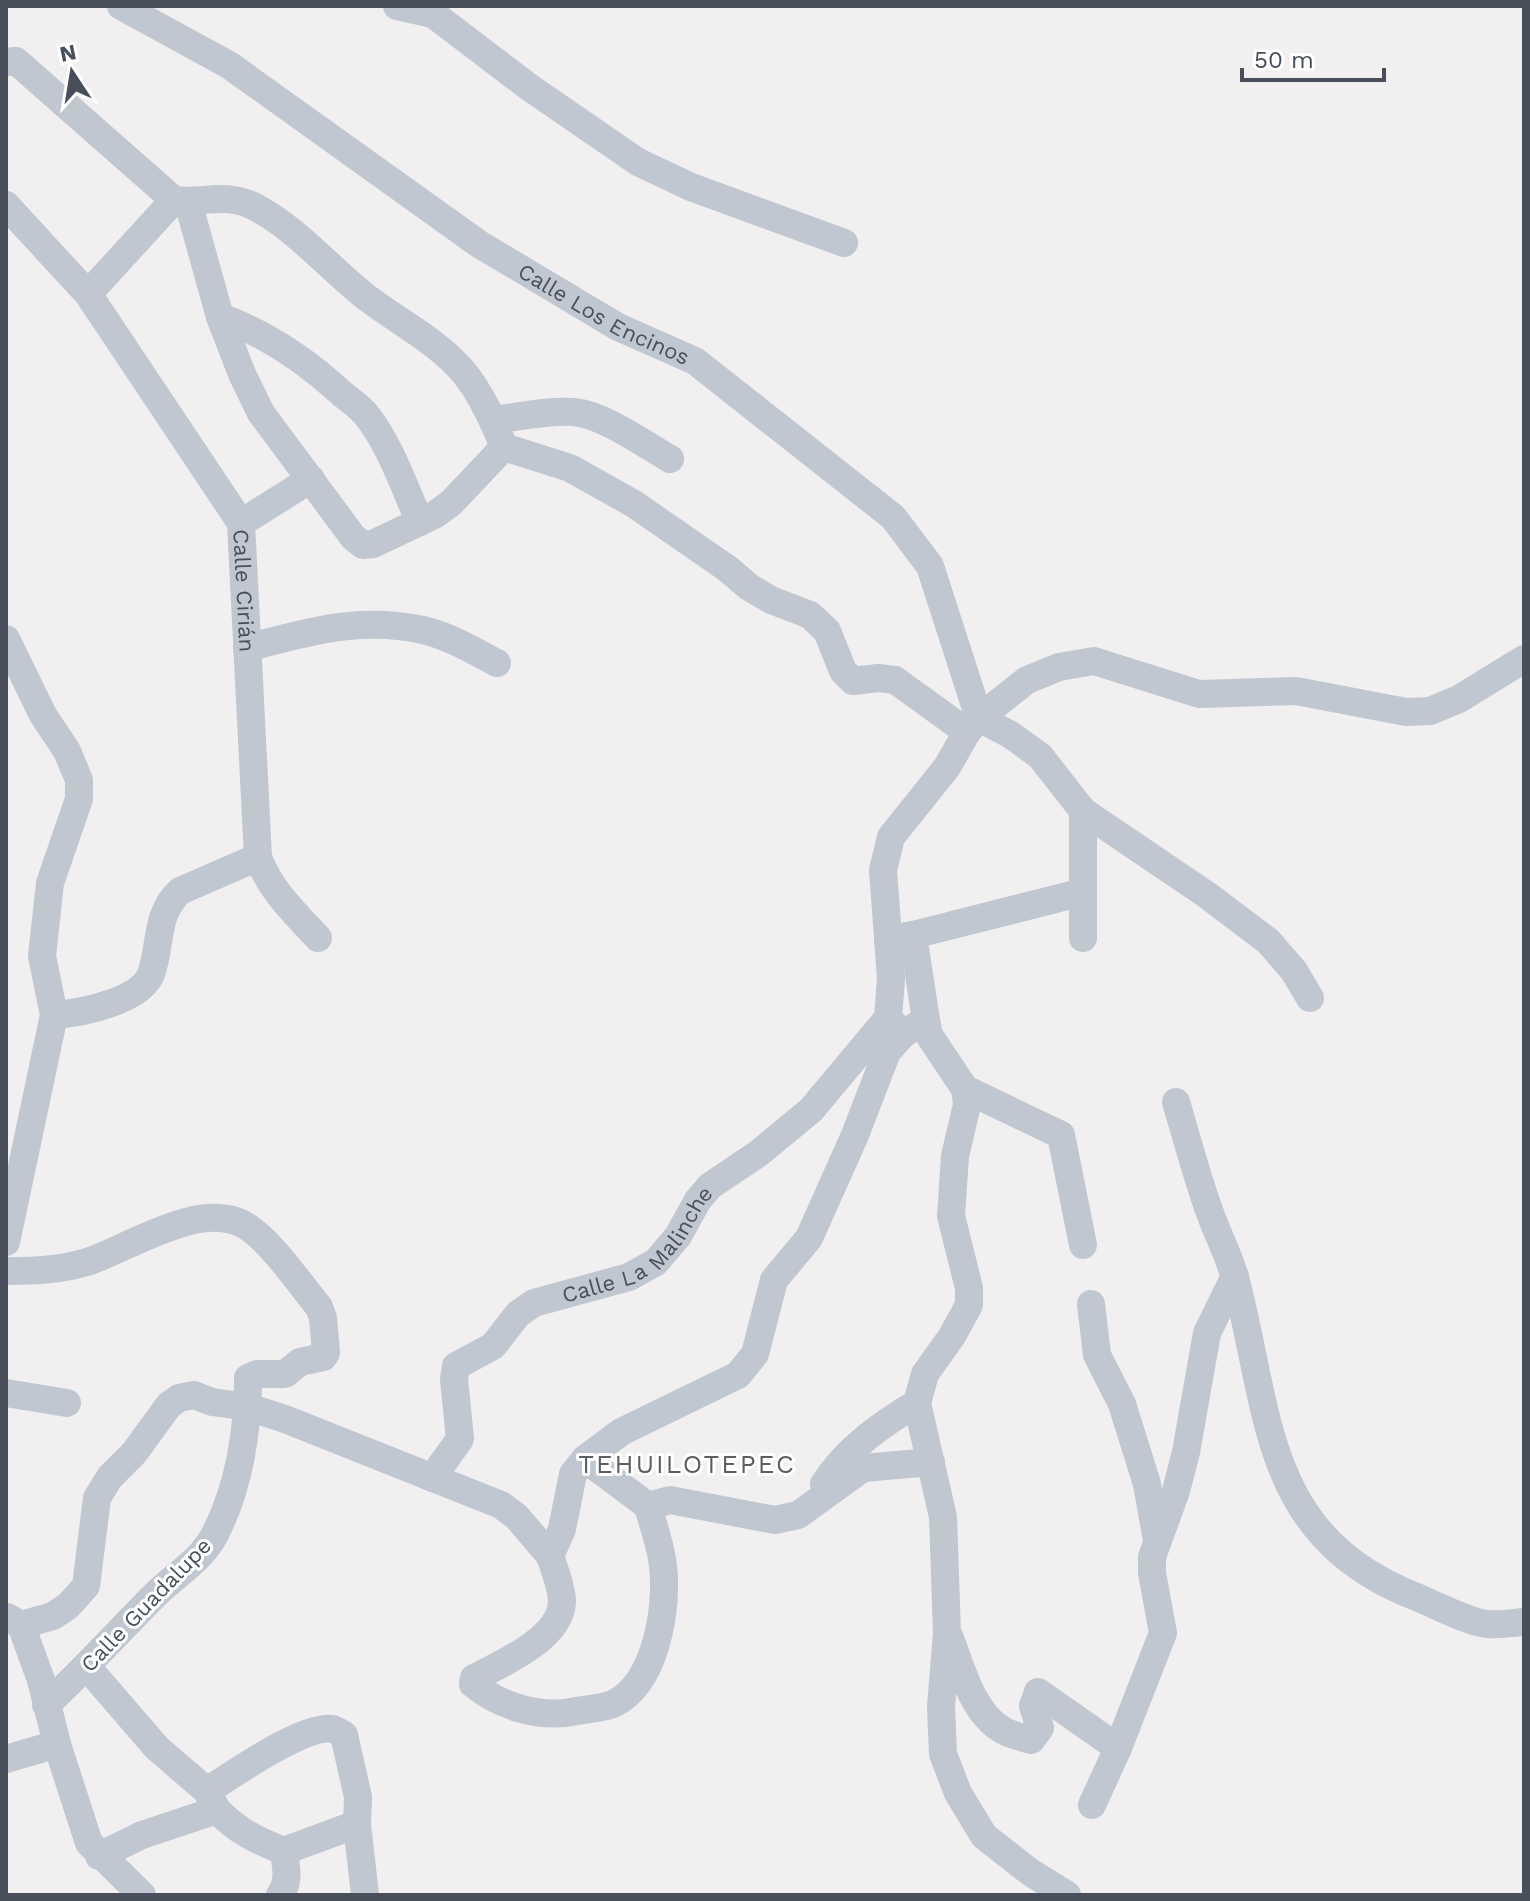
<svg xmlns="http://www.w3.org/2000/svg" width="1530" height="1901" viewBox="0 0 1530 1901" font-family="'Work Sans',sans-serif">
<rect width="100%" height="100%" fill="#f1efef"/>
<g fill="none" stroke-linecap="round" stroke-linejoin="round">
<g stroke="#c0c7d0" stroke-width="28">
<path id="s1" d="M121,6l108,59 250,179 139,83 77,34 198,156 37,49 49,152"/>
<polyline points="397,6 433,14 529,87 638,162 691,187 844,243"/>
<polyline points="6,62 16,61 174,200"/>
<polyline points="188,202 220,317 242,374 261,413 353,537 363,545 373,544 436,514 451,503 504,447"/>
<path id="s2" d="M6,205l82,89 153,229 17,334c12,33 36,55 60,81"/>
<path d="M88,294l86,-94c30,4 52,-9 83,8 41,22 73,61 109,89 30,23 67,42 93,70 19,20 35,55 45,80l66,21 64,36 94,65 21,18 22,13 39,15 17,16 16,40 10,10 25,-3 17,2 72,52"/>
<path d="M220,317c45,16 85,43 120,75 9,8 21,15 28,25 23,30 36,70 52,105"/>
<path d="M493,420c26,-3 54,-10 81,-8 30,3 70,32 96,47"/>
<polyline points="241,523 311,479"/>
<polyline points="6,639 43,715 67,751 79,780 79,799 50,883 42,956 54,1015 6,1242"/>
<path d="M247,648c61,-16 113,-32 176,-18 26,6 51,21 74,33"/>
<polyline points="979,718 1011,735 1040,756 1083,811 1207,895 1268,941 1294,971 1310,998"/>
<polyline points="913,935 926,1020"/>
<polyline points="1083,938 1083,811"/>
<polyline points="888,939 913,935 1083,892"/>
<path d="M54,1015c27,-2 90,-14 98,-44 9,-29 4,-58 28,-80l78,-34"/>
<polyline points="965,1089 1061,1135 1083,1245"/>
<path d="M1176,1102c11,37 21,75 34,111 8,22 20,45 26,68 35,136 27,254 178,315 18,7 56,27 74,28 11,1 24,-1 36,-2"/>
<path d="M6,1271c29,0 56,-1 84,-10 42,-15 113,-62 156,-35 24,14 54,58 73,81l4,11 3,35 -3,4 -23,5 -15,12h-28l-9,4c0,52 -9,110 -33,156 -13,26 -40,41 -60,61 -37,37 -71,75 -109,110"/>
<polyline points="1091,1304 1097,1355 1122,1404 1147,1484 1157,1541"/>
<polyline points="6,1393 67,1403"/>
<polyline points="585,1459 648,1506 670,1500 775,1520 798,1515 863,1468 931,1462"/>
<path id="s3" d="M432,1478l28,-39 -6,-60 2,-13 37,-20 25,-32 16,-11 95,-26 27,-15 22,-26 20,-36 12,-14 49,-33 52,-43 77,-92"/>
<path d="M824,1484c22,-35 58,-60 93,-81"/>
<path d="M648,1506c5,19 13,40 15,60 5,42 -7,118 -50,138 -10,4 -25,5 -36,7 -36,8 -76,-4 -104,-27l1,-6c28,-14 89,-41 88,-78 -1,-15 -7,-29 -12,-44l12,-27 11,-55 12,-15 36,-27 117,-57 17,-21 19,-74 35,-42 46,-103 32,-83 16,-18"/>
<polyline points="7,1617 21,1625 41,1680 57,1744 89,1843 142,1895"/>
<polyline points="21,1625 53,1616 68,1606 86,1586 97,1498 110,1477 134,1453 169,1405 179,1398 194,1395 212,1402 248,1407 285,1419 501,1505 517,1517 550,1556"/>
<path d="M949,1636c12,30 23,76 52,93 8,6 21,8 30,11l9,-12 -7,-22 5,-14 80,56"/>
<polyline points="87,1667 157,1748 207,1791"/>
<polyline points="6,1759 57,1744"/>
<polyline points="1092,1805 1118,1748 1163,1633 1152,1573 1152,1557 1176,1491 1186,1452 1207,1333 1235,1276"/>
<path d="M217,1810c20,21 41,31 67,41l73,-27"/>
<path d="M99,1856l43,-21 75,-25 -10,-19c25,-16 97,-67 126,-62 4,1 7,4 11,6l14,62 -1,27 8,71"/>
<path d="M280,1895c10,-14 6,-27 4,-44"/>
<polyline points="1067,1895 1030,1872 984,1836 958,1793 943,1754 941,1707 947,1633 943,1517 917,1403 925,1374 952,1336 969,1305 969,1288 951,1216 955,1156 967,1105 965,1089 929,1035 926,1020 903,1034 888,1018 891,979 883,870 891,837 947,767 967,732 979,718 1027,680 1059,667 1094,661 1199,694 1296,691 1406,712 1430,711 1459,699 1524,659"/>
</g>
</g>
<g text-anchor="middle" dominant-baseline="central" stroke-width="6" stroke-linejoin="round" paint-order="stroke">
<g font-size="22" fill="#484f5b" stroke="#fff">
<text stroke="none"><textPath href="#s1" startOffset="574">Calle Los Encinos</textPath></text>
<text stroke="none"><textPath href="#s2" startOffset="464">Calle Cirián</textPath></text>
<text stroke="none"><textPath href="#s3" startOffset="348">Calle La Malinche</textPath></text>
<text transform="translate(146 1605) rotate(-46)">Calle Guadalupe</text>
</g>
<g font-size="26" letter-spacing="2" fill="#5c5e63" stroke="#fff">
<text x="687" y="1464">TEHUILOTEPEC</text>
</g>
</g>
<rect width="1530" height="1901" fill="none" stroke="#484f5b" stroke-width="16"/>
<g transform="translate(72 72) rotate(348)" stroke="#ffffff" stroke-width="6" paint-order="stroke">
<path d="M0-6L14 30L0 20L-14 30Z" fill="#484f5b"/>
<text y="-12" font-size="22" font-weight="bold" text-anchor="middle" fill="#484f5b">N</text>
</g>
<path d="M1242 68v12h142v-12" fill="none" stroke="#484f5b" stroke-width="4"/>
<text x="1254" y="68" font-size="24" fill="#484f5b" stroke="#ffffff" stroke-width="6" paint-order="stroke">50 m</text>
</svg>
